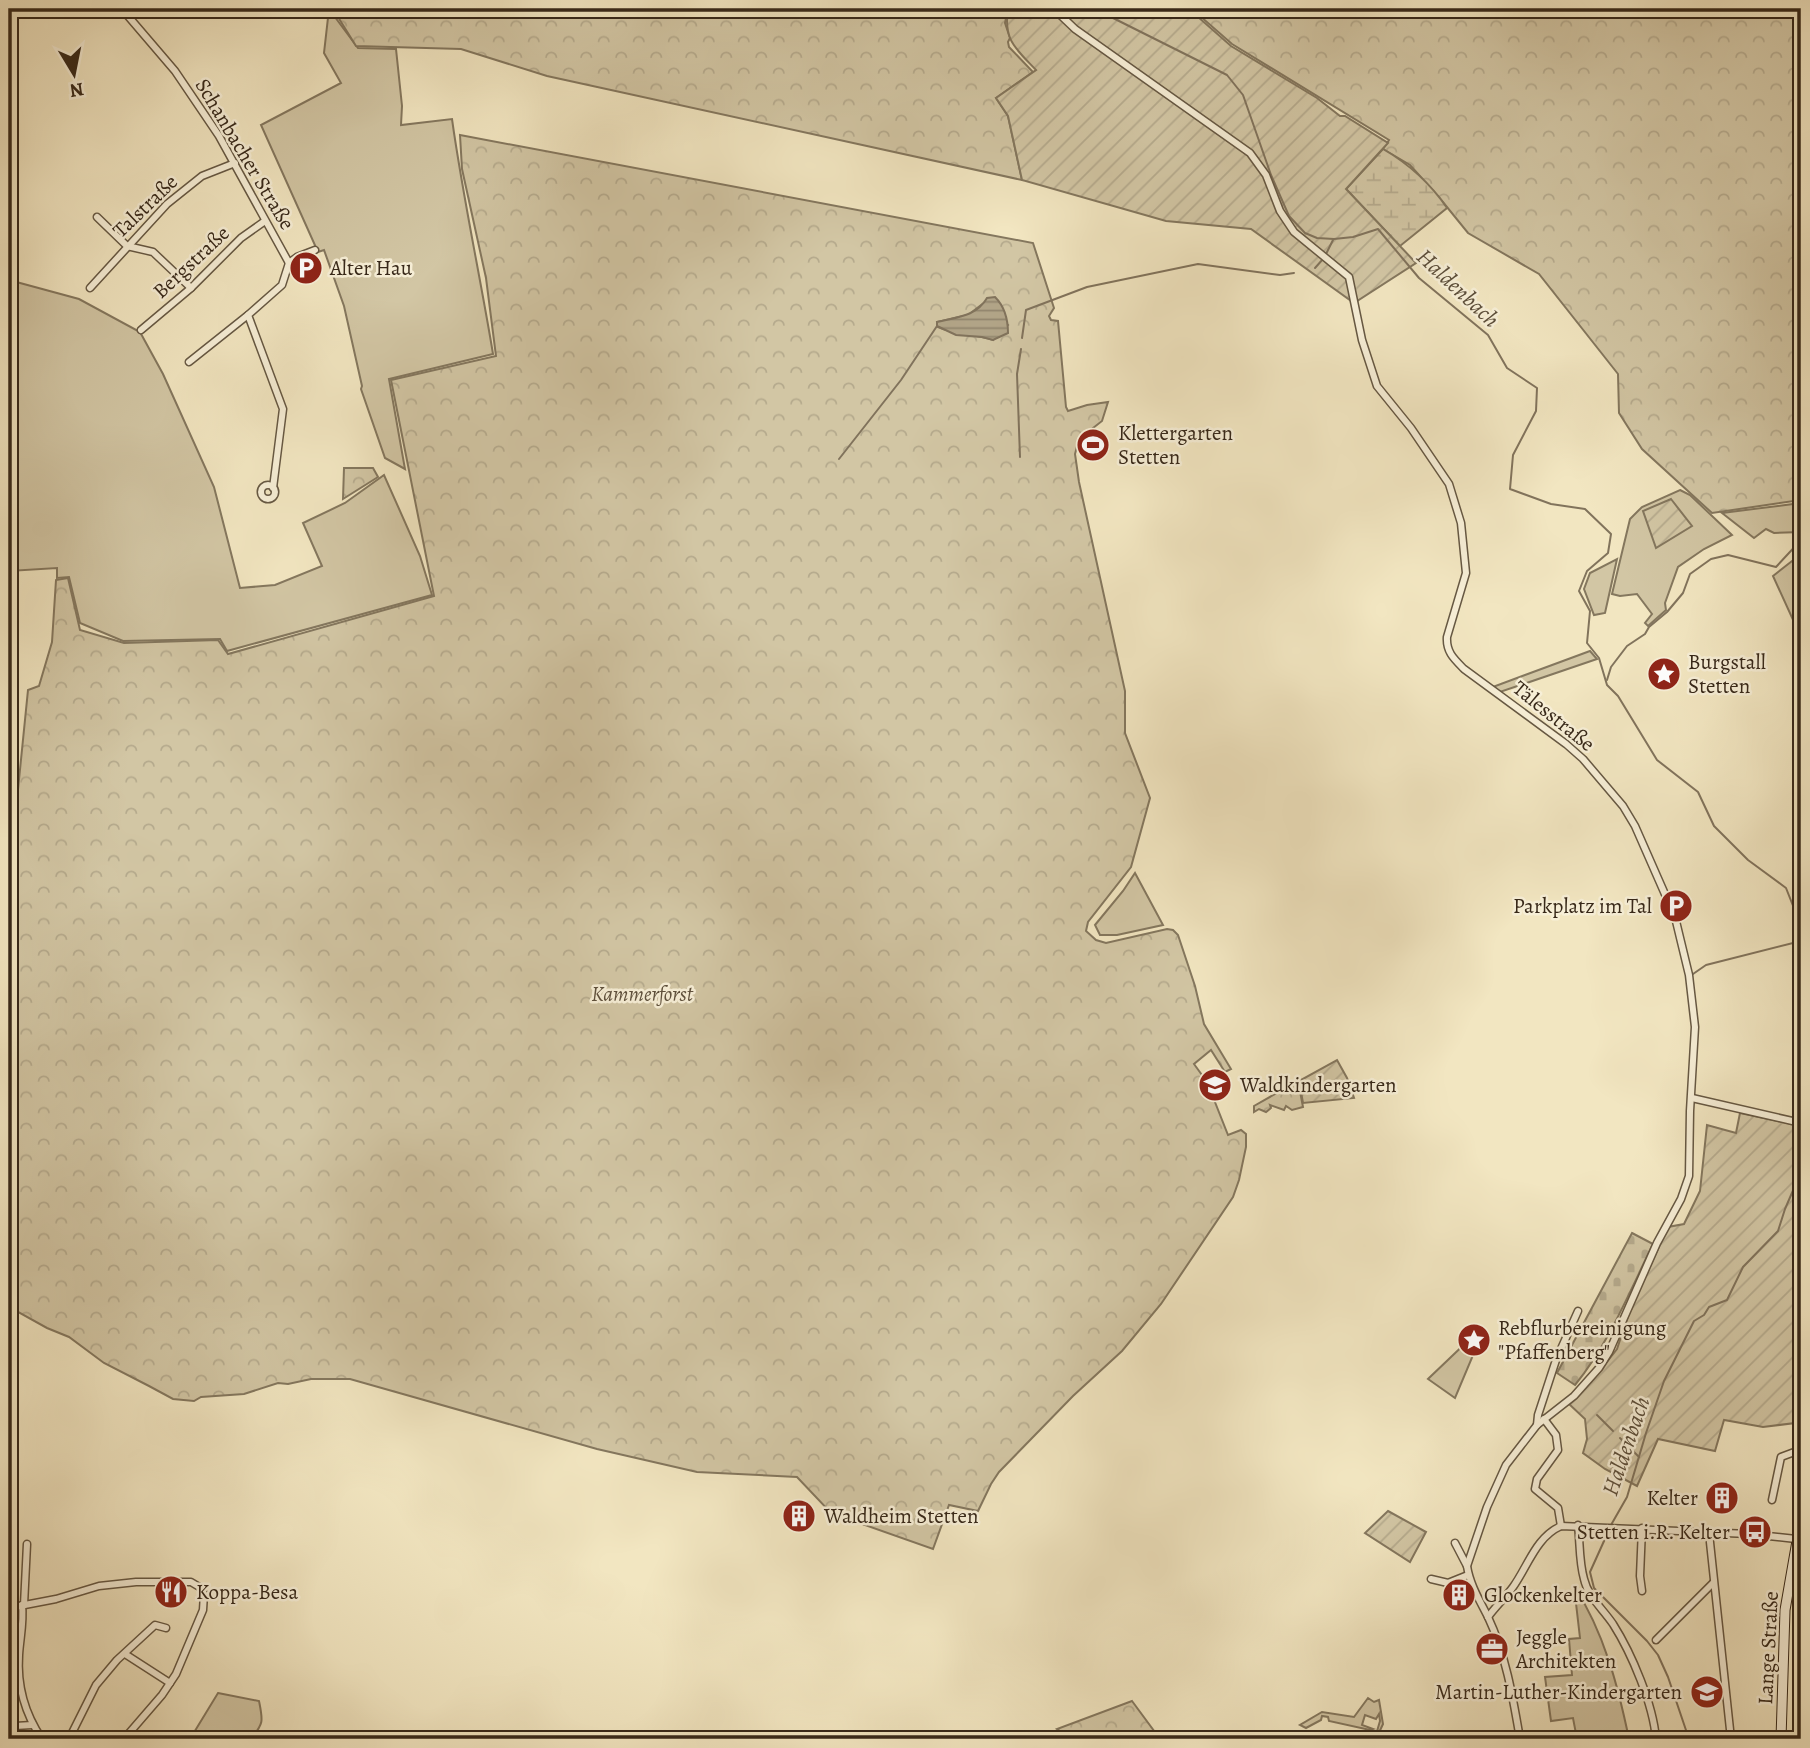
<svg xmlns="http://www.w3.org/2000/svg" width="1810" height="1748" viewBox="0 0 1810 1748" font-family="Alegreya,serif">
<defs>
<pattern id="forest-crowns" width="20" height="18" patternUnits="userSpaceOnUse" patternTransform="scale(1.75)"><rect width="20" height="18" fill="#d2c6a4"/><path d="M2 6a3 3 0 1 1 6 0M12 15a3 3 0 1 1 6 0" fill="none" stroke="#b5aa8d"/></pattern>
<pattern id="wetland-marsh" width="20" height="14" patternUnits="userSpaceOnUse" patternTransform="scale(1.75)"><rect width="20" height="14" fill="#d2c6a4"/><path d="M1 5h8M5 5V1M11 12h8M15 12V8" fill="none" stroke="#b5aa8d"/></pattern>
<pattern id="cemetery-stones" width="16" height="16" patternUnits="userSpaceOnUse" patternTransform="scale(1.75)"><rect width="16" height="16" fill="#d2c6a4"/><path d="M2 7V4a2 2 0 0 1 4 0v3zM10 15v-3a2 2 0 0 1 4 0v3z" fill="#b5aa8d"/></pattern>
<pattern id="garden-furrows" width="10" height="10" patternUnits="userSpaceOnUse" patternTransform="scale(1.75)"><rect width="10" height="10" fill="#d2c6a4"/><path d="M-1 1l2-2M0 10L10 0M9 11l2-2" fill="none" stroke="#b5aa8d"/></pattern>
<pattern id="water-rules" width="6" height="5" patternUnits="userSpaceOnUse" patternTransform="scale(1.75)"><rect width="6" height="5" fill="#b2a588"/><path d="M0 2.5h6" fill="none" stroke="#92866e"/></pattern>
</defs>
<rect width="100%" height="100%" fill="#f2e6c1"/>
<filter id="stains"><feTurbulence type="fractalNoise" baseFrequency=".00286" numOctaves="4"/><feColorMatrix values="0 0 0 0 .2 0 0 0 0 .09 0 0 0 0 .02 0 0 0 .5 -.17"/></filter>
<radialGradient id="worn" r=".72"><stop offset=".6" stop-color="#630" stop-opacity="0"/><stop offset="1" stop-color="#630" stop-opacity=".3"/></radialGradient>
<g fill="#d2c6a4" stroke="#84775e" stroke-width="2">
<path d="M329,9l29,39 38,1 6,57 -1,19 51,-6c11,79 28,156 41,235l-104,25 16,90 -20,-11 -24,-69 1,-3 -18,-80 -20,-56 -6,2 -57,-127 80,-42 -17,-30z"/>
<polygon points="9,280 79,299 140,332 163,374 214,487 240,588 275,585 322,566 303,523 345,503 384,475 420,556 432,595 227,651 220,639 123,641 80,623 69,577 57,578 57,568 9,571"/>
<polygon points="1680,490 1690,495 1732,535 1704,549 1678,567 1665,603 1666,610 1648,626 1645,623 1652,614 1637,594 1620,596 1612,594 1630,519 1642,507"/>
<polygon points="1801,503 1801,532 1774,533 1766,529 1754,538 1722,513"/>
<polygon points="1801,554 1801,631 1799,633 1773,576"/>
<polygon points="1617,559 1605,613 1594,615 1584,589 1590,573"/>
<polygon points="1590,651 1597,659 1497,693 1490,688"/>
<polygon points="1135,873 1163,925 1117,935 1100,935 1095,925 1123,891"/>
<polygon points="1473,1336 1477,1336 1479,1341 1455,1398 1428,1379"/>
<path d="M1574,1586c30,46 44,100 55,153h-52l-4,-21 -22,3 -6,-44 27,-2 -3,-36 11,-1z"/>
<path d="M218,1693l41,8c4,20 5,22 -8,38h-61z"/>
<polygon points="1368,1698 1374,1702 1379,1700 1383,1724 1376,1739 1366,1739 1375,1738 1380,1721 1379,1714 1376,1719 1365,1715 1362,1725 1373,1729 1370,1730 1329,1721 1328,1717 1322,1716 1321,1720 1306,1728 1300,1725 1322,1712 1354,1717"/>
</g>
<g fill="url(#forest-crowns)" stroke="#84775e" stroke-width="2" fill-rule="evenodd">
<polygon points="333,9 1008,9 1005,23 1010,38 1008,42 1009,47 1033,72 996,98 1008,116 1022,180 547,76 461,49 356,46"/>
<polygon points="1192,9 1801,9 1801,500 1712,513 1642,449 1619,413 1618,374 1539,274 1468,233 1438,196 1410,165 1383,149 1389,140 1232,44"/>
<path d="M460,135l573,108 21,65 -5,8 2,4 7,1 8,86 2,4 19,-6 21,-3 -6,19 -23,18 -4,15 4,28 46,209v42l25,65 -19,69 -43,55 -2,9 10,9 10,3 61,-14 6,1 5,5 17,51 9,38 27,45 -6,3 -14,-22 -17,14 13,18 21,53 13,-5 5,4v13l-7,33 -6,17 -72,107 -39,47 -49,45 -74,76 -8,12 -13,27 -29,-6 -16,44 -102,-36 -34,-36 -100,-5 -100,-23 -247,-70h-39l-23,5 -10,-1 -34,11 -43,3 -7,4 -21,-2 -24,-13 -45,-23 -35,-26 -22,-9 -38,-21v-428l19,-189 11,-4 13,-44 4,-62 12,-2 12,52 44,13 94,-3 10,14 206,-58 -43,-216 105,-24 -10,-78 -24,-109zM985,302l23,23 -15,15c-19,-6 -37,-5 -55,-13l-1,-5 31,-7z"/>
<polygon points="344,468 373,468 378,477 343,499"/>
<polygon points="1298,1081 1303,1107 1292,1110 1286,1106 1284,1110 1270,1105 1271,1108 1266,1112 1259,1109 1254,1112 1254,1106"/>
<polygon points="1132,1701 1160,1739 1071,1739 1057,1729"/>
</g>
<path fill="url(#wetland-marsh)" stroke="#84775e" stroke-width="2" d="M1383,149c26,15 47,34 64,59l-47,38 -54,-57z"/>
<path fill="url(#cemetery-stones)" stroke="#84775e" stroke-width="2" d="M1632,1233l21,11c-24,49 -44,99 -78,141l-18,-12z"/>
<g fill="url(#garden-furrows)" stroke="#84775e" stroke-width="2">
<path d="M1008,9h181l42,37 86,52 23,18h5l43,27 -42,46 70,74 -62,40 -103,-74 -85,-8 -144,-41 -14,-64 -12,-18 40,-28c-20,-21 -33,-30 -28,-61z"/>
<polygon points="1671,499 1692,526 1656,548 1643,511"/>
<polygon points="1337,1060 1347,1078 1354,1098 1303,1103 1299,1081"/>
<polygon points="1740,1113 1801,1126 1801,1352 1795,1423 1763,1427 1724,1420 1715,1451 1658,1439 1637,1486 1605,1469 1583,1453 1587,1439 1585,1419 1569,1404 1591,1382 1617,1349 1630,1310 1668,1227 1684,1224 1700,1191 1707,1125 1736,1133"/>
<polygon points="1388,1511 1426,1532 1410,1562 1365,1533"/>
</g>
<path fill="url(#water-rules)" stroke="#81735c" stroke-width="2" d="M995,297c9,9 13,23 13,36l-15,7 -11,-3 -26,-2 -19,-9v-4c19,-5 39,-5 50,-24z"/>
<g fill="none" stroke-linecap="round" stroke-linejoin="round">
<g stroke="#81735c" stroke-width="2">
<polyline points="1095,9 1227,75 1243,95 1271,175 1289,216 1305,233 1317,238 1334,239 1353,237 1378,229 1419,278 1488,335 1507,368 1537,388 1536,411 1513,455 1510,489 1551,504 1585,509 1611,534 1608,553 1587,571 1579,591 1590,611 1587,643 1599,658 1607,685 1618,696 1657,760 1698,792 1714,826 1748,860 1786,888 1801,926"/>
<polyline points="1326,254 1333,240"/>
<polyline points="1315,268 1323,259"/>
<polyline points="1022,338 1026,310 1087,287 1198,264 1280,275 1294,273"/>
<polyline points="1020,457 1017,374 1021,349"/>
<polyline points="839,459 901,380 937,326"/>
<polyline points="1607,680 1611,667 1627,646 1645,634 1649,627 1667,612 1683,593 1690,574 1711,559 1728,555 1776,567 1801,540"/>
<polyline points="1693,974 1706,965 1801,941"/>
<polyline points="1597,1415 1613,1431"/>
<polyline points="1620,1438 1639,1457"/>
<polyline points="1611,1525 1627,1497 1646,1433 1664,1381 1694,1321 1704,1315 1709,1307 1727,1300 1743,1267 1778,1231 1785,1209 1801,1172"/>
<polyline points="1609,1530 1590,1572 1594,1588 1647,1641 1658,1655 1668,1677 1689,1739"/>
</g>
<defs>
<g id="street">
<polyline points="122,9 175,71 219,136 289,263"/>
<path d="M1054,9l21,20 175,124 16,22 14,36 14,21 55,45 13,63 15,46 34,42 38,56 12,39 5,50 -19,64c-1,15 7,22 17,32l102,75 17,15 40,47 12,20 40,91 14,58 6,52 -5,84 -1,65 -8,23 -24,44 -48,109 -10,16 -25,28 -37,29 -31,40 -19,42 -20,59c3,19 13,35 21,51 18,38 25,81 32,122"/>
<polyline points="97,217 127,246 153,252 191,288"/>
<polyline points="289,263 297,257 315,250"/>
<polyline points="90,288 167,204 202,176 235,163"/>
<polyline points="141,330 191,288 241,238 265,221"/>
<polyline points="189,362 248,315"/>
<circle cx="268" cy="492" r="7"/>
<polyline points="273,488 283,409 248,315 282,285 289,263"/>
<polyline points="1692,1098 1801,1123"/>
<polyline points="1544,1419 1556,1435 1558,1450 1537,1479 1535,1489 1558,1508 1561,1526"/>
<polyline points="1537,1425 1538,1415 1556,1360 1578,1311"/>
<polyline points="1798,1431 1797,1451 1801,1461"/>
<polyline points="1772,1500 1781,1457 1797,1451"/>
<path d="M1578,1525c2,17 1,37 6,54 4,18 19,30 29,45 19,30 40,80 43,115"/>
<polyline points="1642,1528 1640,1576 1642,1591"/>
<polyline points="1709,1533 1731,1739"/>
<polyline points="1455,1543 1467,1566"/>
<polyline points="1431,1579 1448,1583 1468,1575"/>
<path d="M22,1605c2,17 -2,33 -3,50 -2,30 6,59 23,84"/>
<polyline points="24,1605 27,1544"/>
<polyline points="9,1608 56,1599 99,1586 136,1582 191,1582 201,1588 204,1594 203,1610 176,1674 162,1695 124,1739"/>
<path d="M1488,1617c8,-11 17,-19 25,-30 15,-21 23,-50 48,-61l188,8 47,5"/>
<polyline points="1656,1640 1713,1583"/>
<polyline points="125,1654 170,1683"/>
<polyline points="9,1723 15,1726 32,1725"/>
<polyline points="69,1739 96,1685 117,1660 155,1625 166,1628"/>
</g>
<polyline id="secondary" points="1781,1739 1785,1610 1801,1518"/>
</defs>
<use href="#street" stroke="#665843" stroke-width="9"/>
<use href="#secondary" stroke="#372819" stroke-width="11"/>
<use href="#street" stroke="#f7efd7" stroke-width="6"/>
<use href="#secondary" stroke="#f7efd7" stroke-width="9"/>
</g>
<defs>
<symbol id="parking-disc" viewBox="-11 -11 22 22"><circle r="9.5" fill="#8f2418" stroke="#f7efd7"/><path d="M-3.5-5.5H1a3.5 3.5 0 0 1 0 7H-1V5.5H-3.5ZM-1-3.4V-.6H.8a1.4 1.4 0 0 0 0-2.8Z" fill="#fff"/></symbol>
<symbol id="stadium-disc" viewBox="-11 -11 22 22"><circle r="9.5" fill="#8f2418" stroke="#f7efd7"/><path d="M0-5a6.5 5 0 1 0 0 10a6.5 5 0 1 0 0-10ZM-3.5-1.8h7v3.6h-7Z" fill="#fff"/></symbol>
<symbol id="sight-disc" viewBox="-11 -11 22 22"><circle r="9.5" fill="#8f2418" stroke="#f7efd7"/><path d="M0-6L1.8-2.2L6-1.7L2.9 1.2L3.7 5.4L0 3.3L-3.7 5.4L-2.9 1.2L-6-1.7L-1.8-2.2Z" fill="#fff"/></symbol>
<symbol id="school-disc" viewBox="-11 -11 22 22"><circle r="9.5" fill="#8f2418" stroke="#f7efd7"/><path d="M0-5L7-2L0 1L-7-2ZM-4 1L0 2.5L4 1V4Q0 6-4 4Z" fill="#fff"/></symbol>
<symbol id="building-disc" viewBox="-11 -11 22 22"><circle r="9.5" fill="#8f2418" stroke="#f7efd7"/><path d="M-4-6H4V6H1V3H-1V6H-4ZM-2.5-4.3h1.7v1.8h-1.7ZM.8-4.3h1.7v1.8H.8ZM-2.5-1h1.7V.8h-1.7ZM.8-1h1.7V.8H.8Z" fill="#fff"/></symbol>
<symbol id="bus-disc" viewBox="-11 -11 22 22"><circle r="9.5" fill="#8f2418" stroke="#f7efd7"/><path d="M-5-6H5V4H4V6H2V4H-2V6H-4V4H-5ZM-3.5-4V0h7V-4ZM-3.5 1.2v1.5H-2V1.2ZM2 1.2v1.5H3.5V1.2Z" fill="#fff"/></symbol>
<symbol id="restaurant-disc" viewBox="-11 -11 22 22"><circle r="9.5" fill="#8f2418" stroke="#f7efd7"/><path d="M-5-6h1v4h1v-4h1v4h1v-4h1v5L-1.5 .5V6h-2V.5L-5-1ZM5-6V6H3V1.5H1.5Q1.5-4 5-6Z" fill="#fff"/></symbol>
<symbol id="office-disc" viewBox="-11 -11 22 22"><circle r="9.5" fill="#8f2418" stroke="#f7efd7"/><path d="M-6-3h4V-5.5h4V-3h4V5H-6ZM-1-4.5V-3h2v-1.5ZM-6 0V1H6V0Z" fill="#fff"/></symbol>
</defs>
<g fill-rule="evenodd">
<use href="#parking-disc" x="287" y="249" width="38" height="38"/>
<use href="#stadium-disc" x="1074" y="426" width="38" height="38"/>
<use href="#sight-disc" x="1645" y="655" width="38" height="38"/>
<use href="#parking-disc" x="1657" y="887" width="38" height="38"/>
<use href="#school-disc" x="1196" y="1066" width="38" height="38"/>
<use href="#sight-disc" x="1455" y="1321" width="38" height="38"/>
<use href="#building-disc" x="1703" y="1479" width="38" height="38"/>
<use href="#building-disc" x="780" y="1497" width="38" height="38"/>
<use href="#bus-disc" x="1736" y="1513" width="38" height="38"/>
<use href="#restaurant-disc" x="152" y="1573" width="38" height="38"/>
<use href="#building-disc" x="1440" y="1576" width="38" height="38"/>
<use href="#office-disc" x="1473" y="1630" width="38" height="38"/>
<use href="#school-disc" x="1688" y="1673" width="38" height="38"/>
</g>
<g text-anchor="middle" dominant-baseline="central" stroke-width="5" stroke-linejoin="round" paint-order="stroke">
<g font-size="21" fill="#372819" stroke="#f7efd7">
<text transform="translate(245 154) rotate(59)">Schanbacher Straße</text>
<text transform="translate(145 206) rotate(-44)">Talstraße</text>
<text transform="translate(191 262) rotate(-43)">Bergstraße</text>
<text transform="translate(1554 716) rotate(39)">Tälesstraße</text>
<text transform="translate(1768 1648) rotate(-87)">Lange Straße</text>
</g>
<g font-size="21" fill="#372819" stroke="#f7efd7" text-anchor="start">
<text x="330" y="268">Alter Hau</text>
<text x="1118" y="433">Klettergarten<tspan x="1118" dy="24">Stetten</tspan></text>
<text x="1688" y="662">Burgstall<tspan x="1688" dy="24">Stetten</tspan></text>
<text x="1652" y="906" text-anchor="end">Parkplatz im Tal</text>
<text x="1240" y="1085">Waldkindergarten</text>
<text x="1498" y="1328">Rebflurbereinigung<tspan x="1498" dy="24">"Pfaffenberg"</tspan></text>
<text x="1698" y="1498" text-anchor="end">Kelter</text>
<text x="824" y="1516">Waldheim Stetten</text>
<text x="1730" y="1532" text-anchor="end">Stetten i.R. Kelter</text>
<text x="196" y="1592">Koppa-Besa</text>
<text x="1484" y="1595">Glockenkelter</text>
<text x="1516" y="1637">Jeggle<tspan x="1516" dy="24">Architekten</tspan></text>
<text x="1682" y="1692" text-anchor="end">Martin-Luther-Kindergarten</text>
</g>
<g font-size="21" font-style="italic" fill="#5e503c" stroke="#f7efd7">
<text x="642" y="994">Kammerforst</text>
</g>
<g font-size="23" font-style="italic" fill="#5c4e3a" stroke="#f7efd7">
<text transform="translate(1458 288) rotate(43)">Haldenbach</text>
<text transform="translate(1626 1446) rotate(-71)">Haldenbach</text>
</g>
</g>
<rect width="1810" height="1748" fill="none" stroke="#f2e6c1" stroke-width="35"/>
<rect x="10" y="10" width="1789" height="1727" fill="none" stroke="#372819" stroke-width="3.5"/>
<rect x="18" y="18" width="1775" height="1713" fill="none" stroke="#372819" stroke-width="2"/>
<g transform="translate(74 74) rotate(170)" stroke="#f7efd7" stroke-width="5" paint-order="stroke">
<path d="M0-5L12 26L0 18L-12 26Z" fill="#372819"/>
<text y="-10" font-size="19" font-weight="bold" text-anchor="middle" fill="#372819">N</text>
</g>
<rect width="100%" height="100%" filter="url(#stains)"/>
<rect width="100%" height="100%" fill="url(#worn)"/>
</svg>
